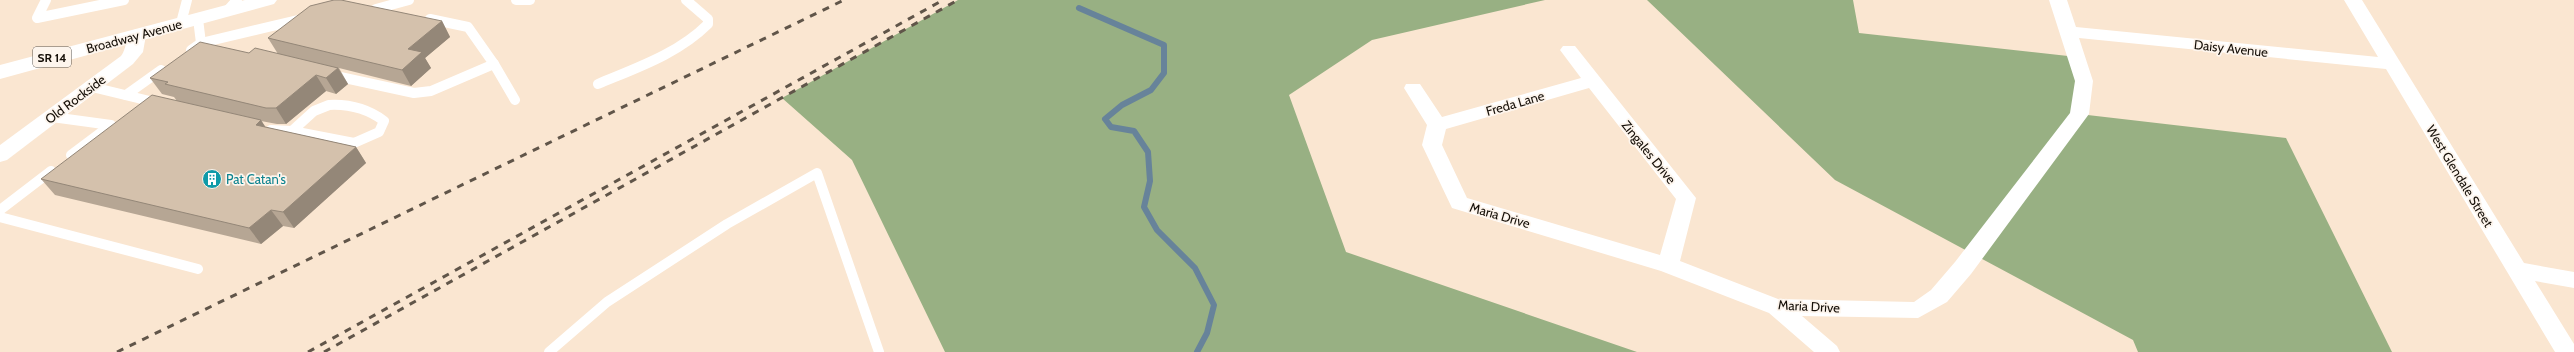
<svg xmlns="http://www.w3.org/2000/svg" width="2574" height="352" viewBox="0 0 2574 352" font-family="Cabin,sans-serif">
<rect width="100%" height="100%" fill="#fae6d1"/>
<g fill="#98b083">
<polygon points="958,0 1545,0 1372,40 1289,95 1346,252 1637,352 945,352 852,160 782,98"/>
<polygon points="1647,0 1853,0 1859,33 2077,57 2079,114 2286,138 2392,352 2138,352 2133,340 1835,180"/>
</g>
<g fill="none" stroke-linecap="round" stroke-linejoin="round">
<polyline stroke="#67839a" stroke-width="6" points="1079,8 1164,45 1164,73 1151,90 1122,105 1105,119 1111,127 1134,131 1148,152 1150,181 1144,207 1157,230 1195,268 1214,305 1207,333 1197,352"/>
<g stroke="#fff" stroke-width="10">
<polyline points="46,0 37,18 124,0"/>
<polyline points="516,0 530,0"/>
<polyline points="376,9 409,0"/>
<polyline points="227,11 237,0"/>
<polyline points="198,19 201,43"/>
<polyline points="430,19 468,27 494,64 515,100"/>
<polyline points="181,23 187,0"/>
<polyline points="191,50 201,43 302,19"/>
<polyline points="331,75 414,93 431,91 494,64"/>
<path d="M598,84c38,-16 80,-30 110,-60v-5l-22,-19"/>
<polyline points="92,87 158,103"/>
<polyline points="126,95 161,70"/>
<path d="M329,105c20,-1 39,4 55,16l-5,11 -25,11 -62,-12 22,-20z"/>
<polyline points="52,117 111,125 71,155"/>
<polyline points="271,130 292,131"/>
<polyline points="0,210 51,171"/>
<polyline points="0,217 198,269"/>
<polyline points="549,352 607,302 727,224 817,173 879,352"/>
</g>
<g fill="#fff" fill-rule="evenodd">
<path d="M2049,0h18l9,27 302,30 -34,-57h18l162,263 50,9v16l-39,-7 39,63v8h-19l-169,-283 -307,-31 14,43 -4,33 -118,160 -24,28 -29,16 -116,-2 35,30 3,6h-26l-45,-39 -108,-42 -209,-63 -30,-63 5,-20 -23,-37 2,-4h14l22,33 139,-39 -21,-28 3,-4h12l121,152 -16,63 98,38 136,3 17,-12 24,-28 115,-149 5,-32zM1589,88l87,111 -16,56 -193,-57 -25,-53 4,-16z"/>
<path d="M137,29l6,2 3,4 -3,17 -10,12 -126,96 -7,2v-17l121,-89c6,-8 4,-17 10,-25z"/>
</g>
<polygon fill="#fff" fill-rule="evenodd" points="245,0 277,0 274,4 0,79 0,65"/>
<g stroke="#605549" stroke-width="3" stroke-dasharray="7 7" stroke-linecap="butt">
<polyline points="117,352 844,0"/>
<polyline points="308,352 943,0"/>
<polyline points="324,352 958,0"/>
</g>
</g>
<polygon fill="#b6a694" points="442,21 450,37 425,58 431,68 411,86 339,68 348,84 336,94 326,91 286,124 277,124 261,121 265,127 356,147 366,163 294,228 283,226 261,244 55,195 41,179 177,101 174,97 162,94 150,78 249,53 278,54 268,38"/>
<g fill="#948778">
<polygon points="442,21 450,37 425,58 431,68 411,86 402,70 408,49"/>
<polygon points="338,68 348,84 336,94 326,78"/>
<polygon points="316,75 326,91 286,124 276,108"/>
<polygon points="261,120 272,137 256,125"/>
<polygon points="356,147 366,163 294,228 283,212"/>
<polygon points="271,210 283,226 261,244 249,228"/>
</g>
<g fill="#d4c1ac" stroke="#948778">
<polygon points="334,0 341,0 442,21 408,49 422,52 402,70 268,38 310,6"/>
<polygon points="200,42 249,53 255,48 338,68 326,78 316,75 276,108 266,108 165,84 168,82 150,78"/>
<polygon points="152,95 261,120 256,125 356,147 283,212 271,210 249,228 41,179"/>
</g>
<defs>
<symbol id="building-disc" viewBox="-11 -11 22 22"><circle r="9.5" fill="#0f9aa8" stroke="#fdf5ed"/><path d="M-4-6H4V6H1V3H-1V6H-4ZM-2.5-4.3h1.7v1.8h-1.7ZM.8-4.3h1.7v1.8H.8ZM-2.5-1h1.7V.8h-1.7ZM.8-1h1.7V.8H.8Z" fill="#fff"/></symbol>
</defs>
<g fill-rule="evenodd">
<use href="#building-disc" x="201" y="168" width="22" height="22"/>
</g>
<g text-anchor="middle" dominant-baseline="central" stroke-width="3.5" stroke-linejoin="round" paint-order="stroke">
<rect fill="#fdf5ed" stroke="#5b544d" stroke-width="1" x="33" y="47" width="38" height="20" rx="3"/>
<g font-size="12" font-weight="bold" fill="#150f08">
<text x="52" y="57">SR 14</text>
</g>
<g font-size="13" fill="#150f08" stroke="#fdf5ed">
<text transform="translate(134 36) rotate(-15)">Broadway Avenue</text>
<text transform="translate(2231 48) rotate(6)">Daisy Avenue</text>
<text transform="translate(75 99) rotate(-37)">Old Rockside</text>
<text transform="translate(1515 103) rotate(-16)">Freda Lane</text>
<text transform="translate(1649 152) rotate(51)">Zingales Drive</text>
<text transform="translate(2460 176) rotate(59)">West Glendale Street</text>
<text transform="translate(1500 215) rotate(16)">Maria Drive</text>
<text transform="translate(1809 306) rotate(3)">Maria Drive</text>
</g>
<g font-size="13" fill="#0d838f" stroke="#fdf5ed" text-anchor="start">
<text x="226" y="179">Pat Catan's</text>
</g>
</g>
</svg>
